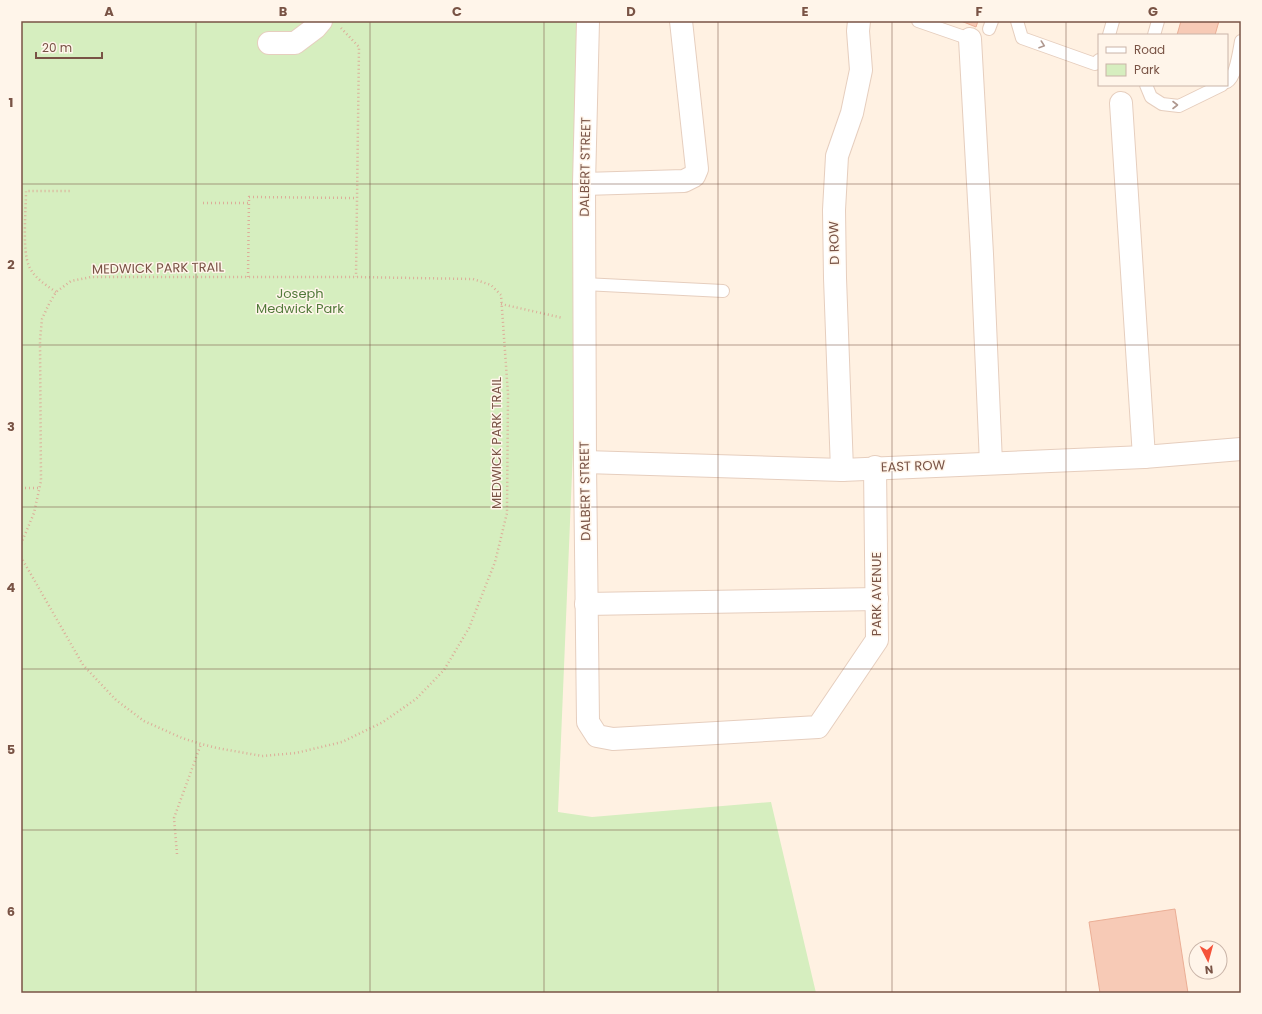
<svg xmlns="http://www.w3.org/2000/svg" width="1262" height="1014" viewBox="0 0 1262 1014" font-family="Poppins,sans-serif">
<rect width="100%" height="100%" fill="#fff1e2"/>
<polygon fill="#d6eebf" points="21,21 583,21 584,184 558,812 592,817 771,802 816,993 21,993"/>
<g fill="#f7cab6" stroke="#ebae95">
<polygon points="961,21 978,21 976,27"/>
<polygon points="1181,21 1219,21 1215,35 1177,35"/>
<polygon points="1175,909 1188,993 1100,993 1089,922"/>
</g>
<g fill="none" stroke-linecap="round" stroke-linejoin="round">
<defs>
<g id="lane">
<polyline points="918,21 970,39"/>
<polyline points="1017,21 1022,38 1095,64 1099,60"/>
<polyline points="989,29 992,21"/>
<polyline points="1109,35 1113,21"/>
<polyline points="1154,35 1158,21"/>
<path d="M1227,82c9,-5 12,-30 14,-41"/>
<polyline points="1146,85 1151,97 1162,104 1179,106 1222,85"/>
<polyline points="584,284 723,291"/>
</g>
<g id="street">
<polyline points="588,21 584,184 585,462 588,722 597,736 613,739 818,727 877,640 875,467"/>
<polyline points="970,39 982,254 991,463"/>
<polyline points="269,43 295,43 315,28 321,21"/>
<polyline points="1121,103 1144,457"/>
<polyline points="584,184 684,181 694,176 697,169 681,21"/>
<polyline points="585,462 842,470 1144,457 1241,449"/>
<polyline points="842,470 835,278 834,210 837,156 852,113 861,70 858,31 859,21"/>
<polyline points="586,604 877,599"/>
</g>
</defs>
<use href="#lane" stroke="#e6cebe" stroke-width="14"/>
<use href="#street" stroke="#e6cebe" stroke-width="24"/>
<g stroke="#dcad99" stroke-width="2.5" stroke-dasharray="1 3" stroke-linecap="butt">
<polyline points="341,28 359,47 356,277"/>
<polyline points="203,203 249,203"/>
<polyline points="248,277 249,197 357,198"/>
<path d="M56,292c-10,-7 -22,-14 -27,-26 -7,-15 -3,-56 -3,-75h45"/>
<polyline points="501,304 563,318"/>
<polyline points="21,488 39,488"/>
<polyline points="21,544 34,513 41,481 40,340 42,319 49,304 56,292 71,281 91,277 356,277 473,279 491,285 501,295 508,394 507,513 495,562 469,628 444,670 416,699 383,722 342,742 296,753 262,756 217,748 201,744 182,738 144,721 116,700 83,665 21,557"/>
<polyline points="177,854 174,818 201,744"/>
</g>
<use href="#lane" stroke="#fff" stroke-width="12"/>
<use href="#street" stroke="#fff" stroke-width="22"/>
</g>
<defs><path id="oneway-chevron" d="M-2-3.5L2.5 0L-2 3.5" fill="none" stroke-width="1.6" stroke-linecap="round" stroke-linejoin="round"/></defs>
<g stroke="#af988f">
<use href="#oneway-chevron" transform="translate(1042 45) rotate(19)"/>
<use href="#oneway-chevron" transform="translate(1175 105)"/>
</g>
<path fill="none" stroke="#795345" stroke-width="1" stroke-opacity="0.55" d="M196,21v972M370,21v972M544,21v972M718,21v972M892,21v972M1066,21v972M21,184h1220M21,345h1220M21,507h1220M21,669h1220M21,830h1220"/>
<g text-anchor="middle" dominant-baseline="central" stroke-width="3" stroke-linejoin="round" paint-order="stroke">
<g font-size="13" fill="#795345" stroke="#fff5ea">
<text transform="translate(585 167) rotate(-89)">DALBERT STREET</text>
<text transform="translate(834 243) rotate(-91)">D ROW</text>
<text transform="translate(158 268) rotate(-1)">MEDWICK PARK TRAIL</text>
<text transform="translate(496 443) rotate(-90)">MEDWICK PARK TRAIL</text>
<text transform="translate(913 466) rotate(-2)">EAST ROW</text>
<text transform="translate(585 491) rotate(-91)">DALBERT STREET</text>
<text transform="translate(876 594) rotate(-90)">PARK AVENUE</text>
</g>
<g font-size="13" fill="#527a3a" stroke="#fff5ea">
<text x="300" y="293">Joseph<tspan x="300" dy="15">Medwick Park</tspan></text>
</g>
</g>
<rect width="1262" height="1014" fill="none" stroke="#fff5ea" stroke-width="44"/>
<rect x="1098" y="34" width="130" height="52" fill="#fff5ea" stroke="#c9b4a8"/>
<rect x="1106" y="47" width="20" height="6" fill="#ffffff" stroke="#c9b4a8"/>
<text x="1134" y="54" font-size="12" fill="#795345">Road</text>
<rect x="1106" y="64" width="20" height="12" fill="#d6eebf" stroke="#c9b4a8"/>
<text x="1134" y="74" font-size="12" fill="#795345">Park</text>
<g transform="translate(1208 960) rotate(174)"><circle r="19" fill="#fff5ea" stroke="#c9b4a8"/>
<path d="M0-3L7 15L0 10L-7 15Z" fill="#f5533a"/>
<text y="-6" font-size="11" font-weight="bold" text-anchor="middle" fill="#795345">N</text>
</g>
<path d="M36 52v6h66v-6" fill="none" stroke="#795345" stroke-width="2"/>
<text x="42" y="52" font-size="12" fill="#795345" stroke="#fff5ea" stroke-width="3" paint-order="stroke">20 m</text>
<rect x="22" y="22" width="1218" height="970" fill="none" stroke="#795345" stroke-width="1.5"/>
<g font-size="13" text-anchor="middle" font-weight="bold" fill="#795345">
<text x="109" y="16">A</text>
<text x="283" y="16">B</text>
<text x="457" y="16">C</text>
<text x="631" y="16">D</text>
<text x="805" y="16">E</text>
<text x="979" y="16">F</text>
<text x="1153" y="16">G</text>
<text x="11" y="107">1</text>
<text x="11" y="269">2</text>
<text x="11" y="431">3</text>
<text x="11" y="592">4</text>
<text x="11" y="754">5</text>
<text x="11" y="916">6</text>
</g>
</svg>
